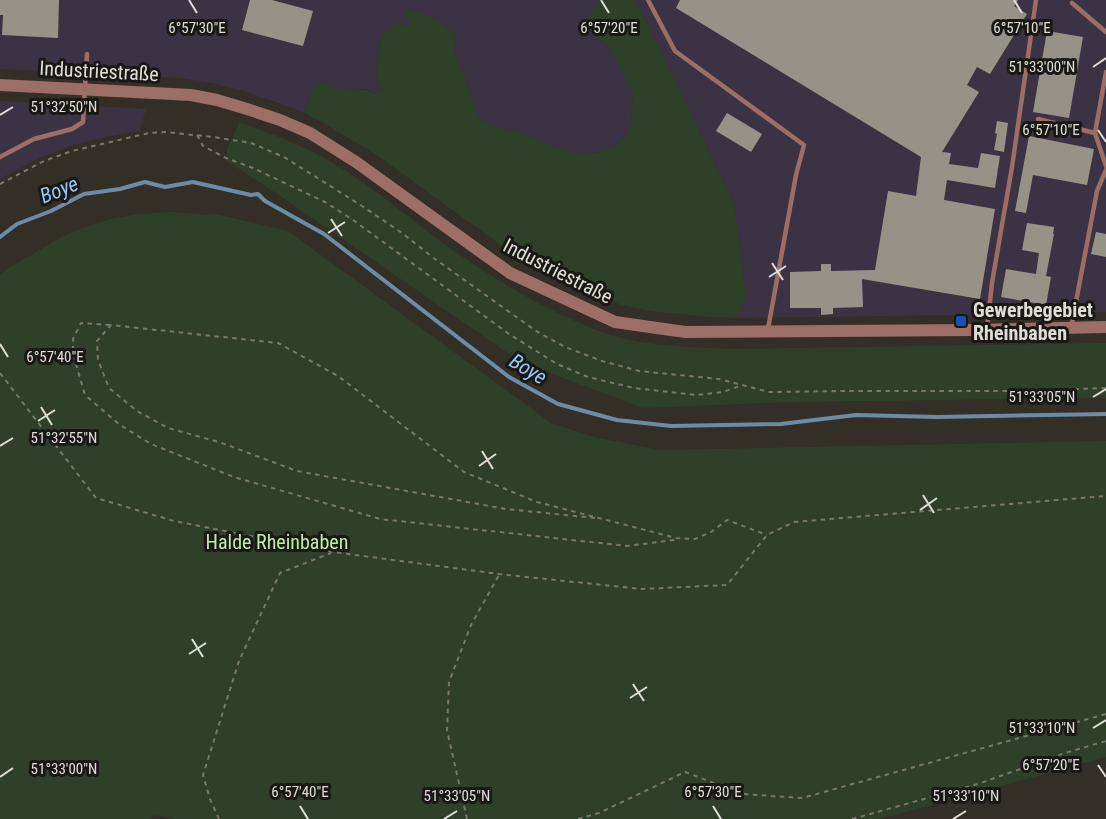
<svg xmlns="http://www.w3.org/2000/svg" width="1106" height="819" viewBox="0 0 1106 819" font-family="'Roboto Condensed',sans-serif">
<rect width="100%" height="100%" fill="#332f26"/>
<g fill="#3b3344">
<polygon points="0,0 601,0 592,10 590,30 612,51 633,93 631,124 626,136 613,148 602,152 583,154 568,151 520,133 485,123 475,111 463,72 454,51 455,35 448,28 420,13 412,10 408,19 412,22 412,25 409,26 400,24 390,32 382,33 376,76 383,90 375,94 371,91 364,89 335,89 321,83 318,84 312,90 305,113 296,109 244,91 212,83 181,78 0,69"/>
<polygon points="636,0 1106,0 1106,312 990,316 957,315 736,318 746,296 734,203"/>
<polygon points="0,101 146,109 140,131 104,137 71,146 42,157 0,179"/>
</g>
<g fill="#2e4128">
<path d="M601,0h35l98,203 12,93 -10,22 -26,-1 -59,-6 -29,-6 -51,-19 -48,-25 -145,-105 -46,-28 -27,-15 7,-23 5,-6 8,-1c14,12 35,1 50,11l8,-4 -7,-14 6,-43 8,-1 3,-7 7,-1 9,2 3,-1v-3l-7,-4 -1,-4 2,-4c16,0 39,14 49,25l-1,16 9,21 12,39 10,12 35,10 48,18 15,3 19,-2 11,-4 13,-12 5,-12 2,-31 -21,-42 -22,-21 -4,-8 6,-12z"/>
<path d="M240,122c30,12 61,22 88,38 40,23 75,53 111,80 49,36 114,76 172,95 39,12 81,12 122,14l373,-6v55l-320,4 -143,6 -122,-46 -245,-169 -49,-32v-12z"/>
<path d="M175,212l30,3 10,-1 73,17 263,192 43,14 66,13 446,-9v316l-226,62h-705l-19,-4 -7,4h-149v-544c10,-9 23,-15 35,-22 13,-8 26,-16 40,-22 32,-14 65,-18 100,-19z"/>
</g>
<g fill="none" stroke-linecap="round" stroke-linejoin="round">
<polyline stroke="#6e8ba5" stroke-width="4" points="0,237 17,224 51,211 84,194 120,189 145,182 165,187 193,182 251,195 258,194 265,201 324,234 509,377 558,404 617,420 671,426 781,424 856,415 937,417 1106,414"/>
</g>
<g fill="#979287">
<polygon points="0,0 59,0 58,38 2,35 3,15 0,15"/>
<polygon points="250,0 272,0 313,11 303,46 242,30"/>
<polygon points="680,0 1018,0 1014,6 1027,14 990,74 977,67 967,85 979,92 942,152 951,153 949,164 978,168 981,153 1000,156 995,188 947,180 944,200 995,209 980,299 862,279 863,307 833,308 833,314 821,315 821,308 790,308 790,272 821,271 821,264 831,264 831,271 875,270 888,191 916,196 921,157 676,8"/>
<polygon points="1047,31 1083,37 1069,118 1033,112"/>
<polygon points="727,113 762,134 751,152 716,131"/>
<polygon points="997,121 1008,123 1004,152 994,150 997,134 995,133"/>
<polygon points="1029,136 1094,149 1087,185 1033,175 1026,213 1015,211"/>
<polygon points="1027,223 1054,227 1053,234 1054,234 1046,276 1051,277 1046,305 1001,297 1006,269 1036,274 1039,253 1022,250"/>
<polygon points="1096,232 1106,234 1106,257 1091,254"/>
</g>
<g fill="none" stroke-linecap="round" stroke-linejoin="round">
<g stroke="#79766e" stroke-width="2" stroke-dasharray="4.5 4.5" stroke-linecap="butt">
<polyline points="197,135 203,146 226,158 253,168 325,202 353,220 509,334 557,364 588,377 634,388 697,395 723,392 740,386"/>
<polyline points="0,184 44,161 72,151 149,133 165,132 213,137 251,143 284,157 362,206 402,233 435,259 536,331 565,347 602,361 639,371 719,379 769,392 844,391 1019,391 1106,388"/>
<polyline points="110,325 81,323 73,339 73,354 85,395 120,425 151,444 234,477 380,519 627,546 674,540 676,538"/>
<polyline points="0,373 96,498 174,521 333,552 499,574 641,589 727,585 767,535 794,522 1106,496"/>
<polyline points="595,518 506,509 297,471 219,442 168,428 137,411 109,388 98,360 97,341 111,325 278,343 338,376 464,472 537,502 676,538 695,539 711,532 727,520 767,535"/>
<polyline points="219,819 210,799 203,775 239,661 280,573 331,553"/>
<polyline points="467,819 447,730 449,682 471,625 499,575"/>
<polyline points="578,819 599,813 685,772 743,794 802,798 1106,714"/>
<polyline points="852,819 978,784 1065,753 1106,741"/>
</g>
<g stroke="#9d6e65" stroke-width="4.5">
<polyline points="648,0 675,51 804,145 796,175 768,329"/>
<polyline points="1072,3 1106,32"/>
<polyline points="1106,72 1095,133 1106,166"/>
<polyline points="1038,119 1095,133"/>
<polyline points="0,157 34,139 72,129 83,122 87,54"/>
<polyline points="1071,328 1097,191 1106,170"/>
<polyline points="987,329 992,283 1012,167 1036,0"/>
</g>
<polyline stroke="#9d6e65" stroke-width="12" points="0,85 191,95 217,100 247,109 280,120 310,133 356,162 510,273 615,322 685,332 972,330 1106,327"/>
</g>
<path fill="none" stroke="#e0ddd7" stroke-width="2" d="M189,0l8,13M601,0l8,13M1014,0l8,13M1093,67l13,-9M0,115l13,-8M1098,130l8,12M331,219l11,17M328,233l17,-11M772,263l11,17M769,277l17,-11M0,344l8,13M1093,397l13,-8M41,407l11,18M38,421l17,-11M0,446l13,-8M482,451l11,18M479,466l17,-12M923,495l11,18M920,510l17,-12M192,639l11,18M189,654l17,-11M633,684l11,17M630,698l17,-11M1093,728l13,-8M1098,765l8,12M0,777l13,-9M300,806l8,13M713,806l8,13M444,819l13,-8M953,819l13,-8"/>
<rect fill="#1a4fb4" stroke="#191814" stroke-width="2" x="955" y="315" width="12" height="12" rx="3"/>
<g text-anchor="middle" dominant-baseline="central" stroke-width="6" stroke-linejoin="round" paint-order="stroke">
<g font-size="20" fill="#e0ddd7" stroke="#191814">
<text transform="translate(99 71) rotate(3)">Industriestraße</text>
<text transform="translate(558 271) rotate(27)">Industriestraße</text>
</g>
<g font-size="20" font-weight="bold" fill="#e0ddd7" stroke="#191814" text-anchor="start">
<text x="973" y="310">Gewerbegebiet<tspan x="973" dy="23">Rheinbaben</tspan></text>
</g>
<g font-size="20" fill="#baefa9" stroke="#191814">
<text x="277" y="542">Halde Rheinbaben</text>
</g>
<g font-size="21" font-style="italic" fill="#93c6f6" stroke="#191814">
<text transform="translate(59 190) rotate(-22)">Boye</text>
<text transform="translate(528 369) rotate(31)">Boye</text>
</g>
</g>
<g font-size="15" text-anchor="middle" fill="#e0ddd7" stroke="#191814" stroke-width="6" stroke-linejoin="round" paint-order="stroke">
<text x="197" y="33">6°57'30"E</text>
<text x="609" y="33">6°57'20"E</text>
<text x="1022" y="33">6°57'10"E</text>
<text x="1042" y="72">51°33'00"N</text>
<text x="64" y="112">51°32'50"N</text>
<text x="1051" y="135">6°57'10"E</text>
<text x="55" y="362">6°57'40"E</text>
<text x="1042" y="402">51°33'05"N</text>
<text x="64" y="443">51°32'55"N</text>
<text x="1042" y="733">51°33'10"N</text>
<text x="1051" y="770">6°57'20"E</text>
<text x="64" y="774">51°33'00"N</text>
<text x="300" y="797">6°57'40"E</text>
<text x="713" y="797">6°57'30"E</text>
<text x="457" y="801">51°33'05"N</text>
<text x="966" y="801">51°33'10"N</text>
</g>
</svg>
